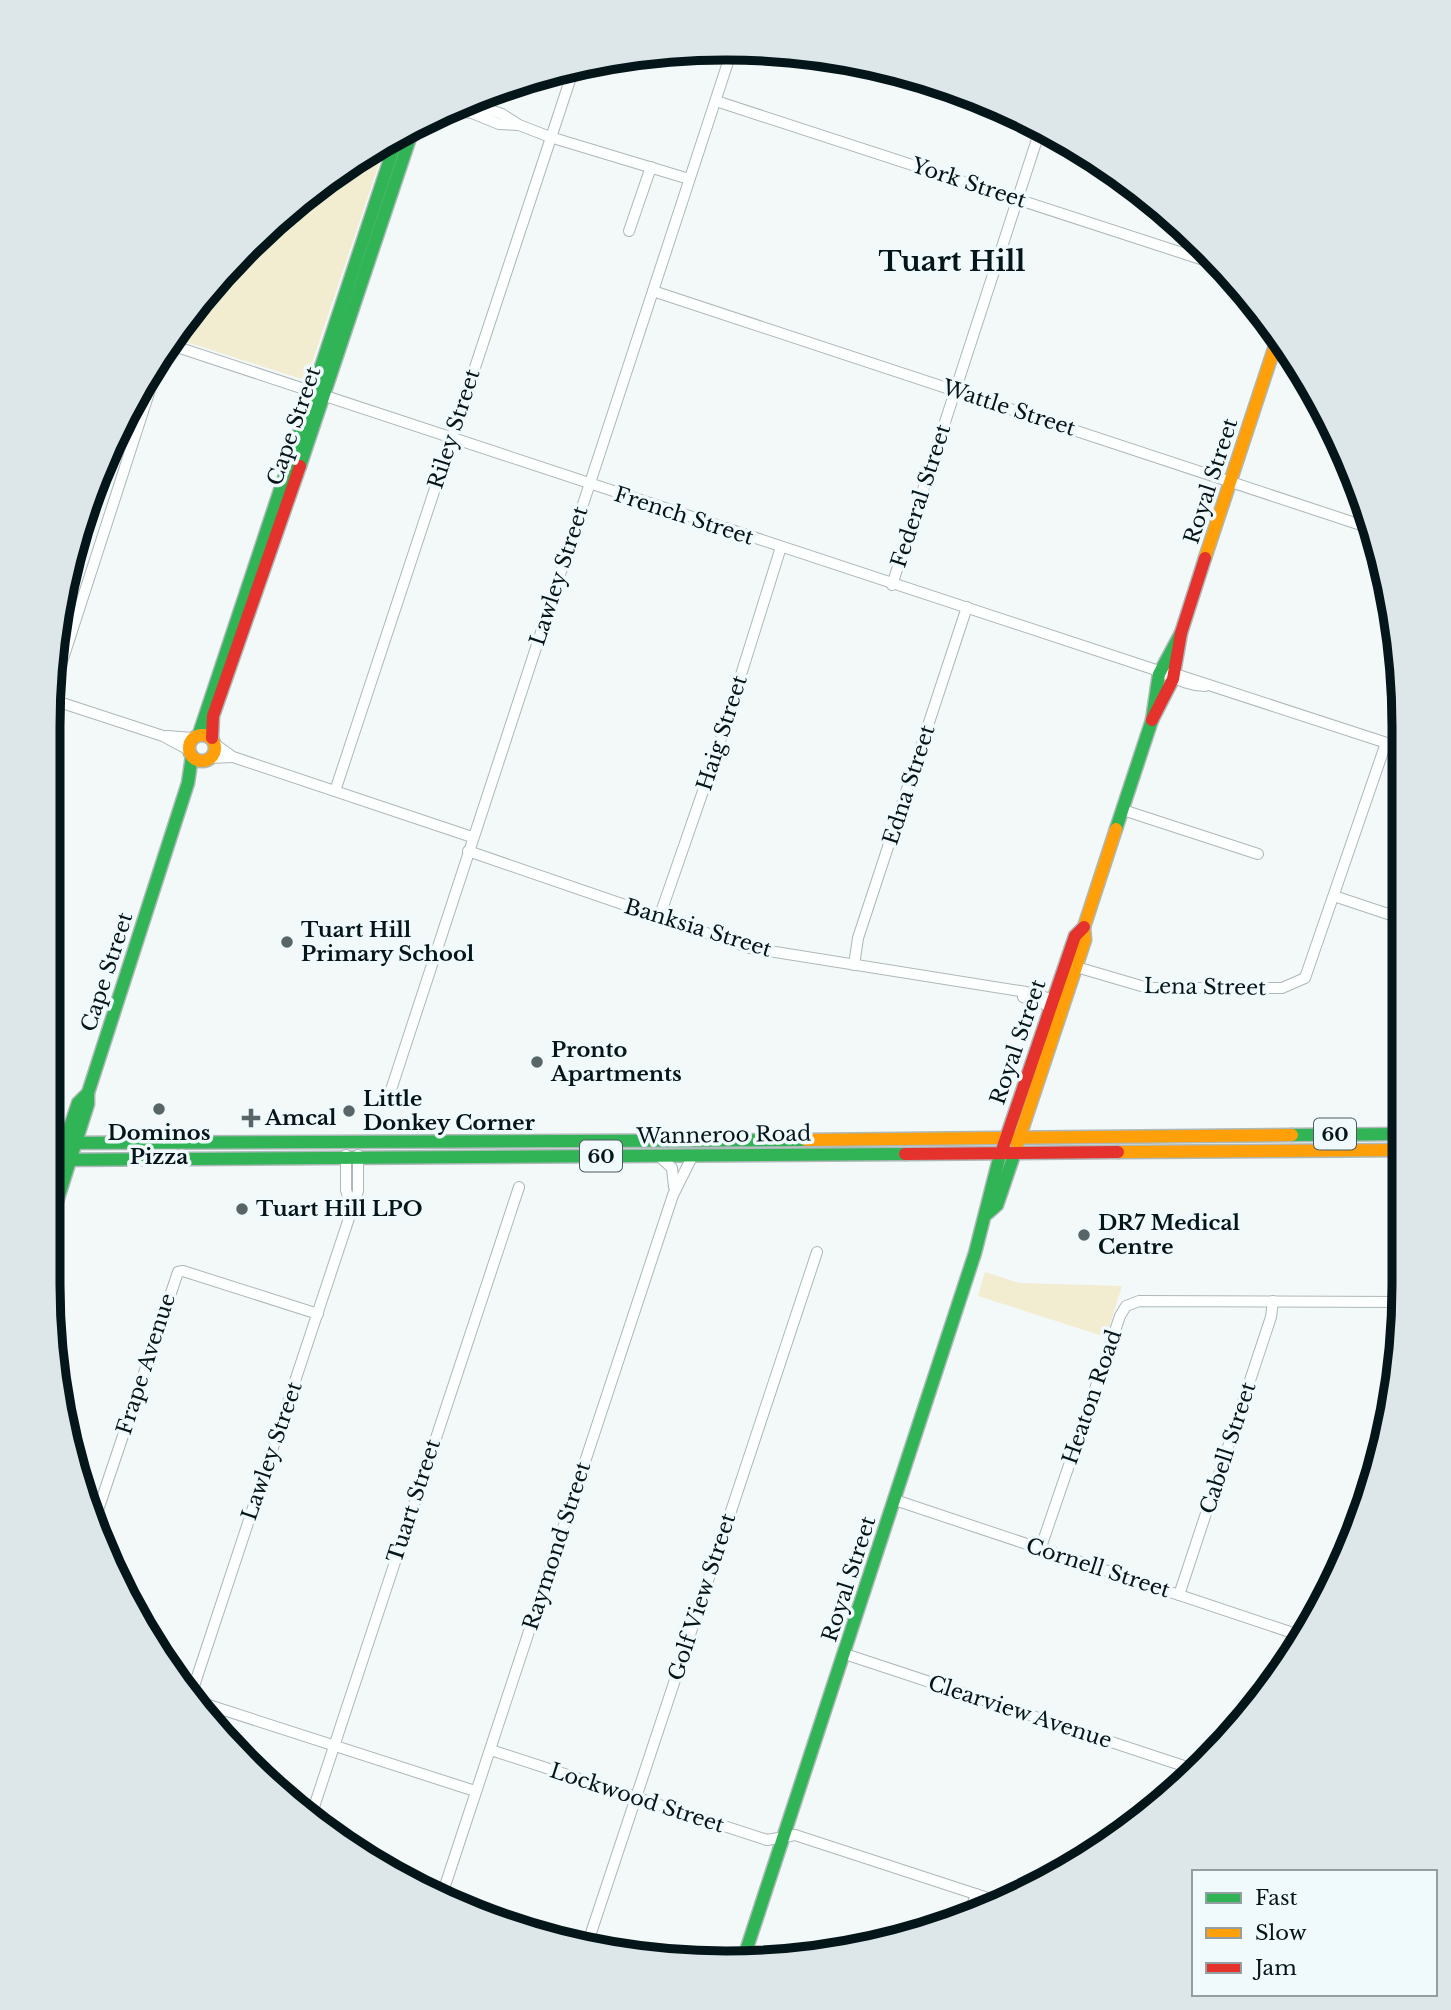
<svg xmlns="http://www.w3.org/2000/svg" width="1451" height="2010" viewBox="0 0 1451 2010" font-family="'Libre Baskerville',serif">
<rect width="100%" height="100%" fill="#f3f8f8"/>
<g fill="#f2edd1">
<polygon points="388,137 308,375 301,379 177,339 279,215"/>
<polygon points="985,1272 1019,1283 1122,1286 1106,1337 978,1296"/>
</g>
<g fill="none" stroke-linecap="round" stroke-linejoin="round">
<defs>
<g id="street">
<polyline points="716,101 1222,266"/>
<polyline points="466,102 502,114 519,125 550,137 689,179"/>
<polyline points="449,110 472,113 499,124 518,125"/>
<polyline points="629,231 651,167"/>
<polyline points="653,291 1364,526"/>
<path d="M168,350l9,-3 976,322c19,7 31,16 52,17"/>
<polyline points="160,359 50,699 163,736 189,750"/>
<polyline points="892,585 1041,127"/>
<polyline points="1169,672 1399,747"/>
<polyline points="167,736 193,738"/>
<polyline points="215,744 233,757 472,837"/>
<polyline points="211,758 232,757"/>
<polyline points="335,791 574,68"/>
<polyline points="1123,810 1258,854"/>
<polyline points="468,851 750,948 1026,992 1059,1001"/>
<polyline points="1334,896 1400,918"/>
<polyline points="659,918 719,745 781,547"/>
<polyline points="854,965 858,938 967,607"/>
<polyline points="1073,966 1148,988 1282,988 1305,978 1386,743"/>
<polyline points="1023,997 1056,1008"/>
<polyline points="387,1102 732,50"/>
<polyline points="346,1155 346,1190 351,1206"/>
<polyline points="659,1156 672,1168 674,1187"/>
<polyline points="895,1500 1302,1636"/>
<polyline points="1362,1510 1383,1446"/>
<polyline points="96,1516 178,1272 183,1271 318,1314"/>
<polyline points="1040,1550 1120,1316 1126,1306 1139,1301 1402,1302"/>
<polyline points="1179,1595 1271,1317 1273,1301"/>
<polyline points="845,1654 1196,1770"/>
<polyline points="191,1695 358,1191 358,1155"/>
<polyline points="196,1701 475,1791"/>
<polyline points="491,1750 767,1840 795,1835 1000,1902"/>
<polyline points="311,1816 519,1187"/>
<polyline points="441,1898 673,1195 693,1155"/>
<polyline points="969,1915 976,1894"/>
<polyline points="588,1942 817,1252"/>
</g>
<g id="fast">
<polyline points="300,466 414,126"/>
<polyline points="199,734 399,132"/>
<polyline points="1116,829 1152,720 1159,674 1181,633"/>
<polyline points="1292,1135 1401,1134"/>
<polyline points="47,1143 806,1140"/>
<polyline points="47,1160 905,1154"/>
<polyline points="47,1197 78,1103 88,1093"/>
<polyline points="988,1213 997,1205 1014,1155"/>
<polyline points="47,1233 88,1104 88,1093 188,783 192,756"/>
<polyline points="744,1957 975,1253 1000,1155"/>
</g>
<g id="slow">
<polyline points="1205,558 1277,340"/>
<circle cx="202" cy="748" r="13"/>
<polyline points="806,1140 1292,1135"/>
<polyline points="1017,1145 1085,940 1084,927 1116,829"/>
<polyline points="1118,1152 1401,1150"/>
</g>
<g id="jam">
<polyline points="1152,720 1173,679 1181,633 1205,558"/>
<polyline points="212,738 213,716 300,466"/>
<polyline points="1003,1147 1075,936 1084,927"/>
<polyline points="905,1154 1118,1152"/>
</g>
</defs>
<use href="#street" stroke="#adb8b9" stroke-width="12"/>
<use href="#fast" stroke="#adb8b9" stroke-width="15"/>
<use href="#slow" stroke="#adb8b9" stroke-width="15"/>
<use href="#jam" stroke="#adb8b9" stroke-width="15"/>
<use href="#street" stroke="#fdfefe" stroke-width="10"/>
<use href="#fast" stroke="#30b455" stroke-width="12"/>
<use href="#slow" stroke="#ff9f0a" stroke-width="12"/>
<use href="#jam" stroke="#e5322d" stroke-width="12"/>
</g>
<g fill="#586568" stroke="#f0f9fb" stroke-width="2.5">
<circle cx="287" cy="942" r="7"/>
<circle cx="537" cy="1062" r="7"/>
<circle cx="159" cy="1109" r="7"/>
<circle cx="349" cy="1111" r="7"/>
<path d="M247.5 1107.5h7v7h7v7h-7v7h-7v-7h-7v-7h7z"/>
<circle cx="242" cy="1209" r="7"/>
<circle cx="1084" cy="1235" r="7"/>
</g>
<g text-anchor="middle" dominant-baseline="central" stroke-width="7" stroke-linejoin="round" paint-order="stroke">
<g fill="#f0f9fb" stroke="#4c5a5e" stroke-width="2">
<rect x="1314" y="1118.5" width="42" height="31" rx="5"/>
<rect x="580" y="1140.5" width="42" height="31" rx="5"/>
</g>
<g font-size="19" font-weight="bold" fill="#05161a">
<text x="1335" y="1134">60</text>
<text x="601" y="1156">60</text>
</g>
<g font-size="21" fill="#05161a" stroke="#f0f9fb">
<text transform="translate(969 183) rotate(18)">York Street</text>
<text transform="translate(1009 408) rotate(18)">Wattle Street</text>
<text transform="translate(294 426) rotate(-71)">Cape Street</text>
<text transform="translate(454 429) rotate(-72)">Riley Street</text>
<text transform="translate(1211 481) rotate(-72)">Royal Street</text>
<text transform="translate(921 496) rotate(-72)">Federal Street</text>
<text transform="translate(684 516) rotate(18)">French Street</text>
<text transform="translate(559 576) rotate(-72)">Lawley Street</text>
<text transform="translate(722 733) rotate(-72)">Haig Street</text>
<text transform="translate(909 785) rotate(-72)">Edna Street</text>
<text transform="translate(698 928) rotate(17)">Banksia Street</text>
<text transform="translate(107 972) rotate(-72)">Cape Street</text>
<text transform="translate(1205 987) rotate(1)">Lena Street</text>
<text transform="translate(1018 1042) rotate(-71)">Royal Street</text>
<text transform="translate(724 1135) rotate(-1)">Wanneroo Road</text>
<text transform="translate(146 1364) rotate(-72)">Frape Avenue</text>
<text transform="translate(1092 1397) rotate(-71)">Heaton Road</text>
<text transform="translate(1228 1448) rotate(-72)">Cabell Street</text>
<text transform="translate(272 1451) rotate(-71)">Lawley Street</text>
<text transform="translate(414 1501) rotate(-72)">Tuart Street</text>
<text transform="translate(557 1546) rotate(-72)">Raymond Street</text>
<text transform="translate(1098 1568) rotate(18)">Cornell Street</text>
<text transform="translate(849 1579) rotate(-72)">Royal Street</text>
<text transform="translate(702 1597) rotate(-72)">Golf View Street</text>
<text transform="translate(1020 1712) rotate(18)">Clearview Avenue</text>
<text transform="translate(637 1798) rotate(18)">Lockwood Street</text>
</g>
<g font-size="21" font-weight="bold" fill="#05161a" stroke="#f0f9fb" text-anchor="start">
<text x="301" y="930">Tuart Hill<tspan x="301" dy="24">Primary School</tspan></text>
<text x="551" y="1050">Pronto<tspan x="551" dy="24">Apartments</tspan></text>
<text x="363" y="1099">Little<tspan x="363" dy="24">Donkey Corner</tspan></text>
<text x="265" y="1118">Amcal</text>
<text x="159" y="1133" text-anchor="middle">Dominos<tspan x="159" dy="24">Pizza</tspan></text>
<text x="256" y="1209">Tuart Hill LPO</text>
<text x="1098" y="1223">DR7 Medical<tspan x="1098" dy="24">Centre</tspan></text>
</g>
<g font-size="28" font-weight="bold" fill="#05161a" stroke="#f0f9fb">
<text x="952" y="261">Tuart Hill</text>
</g>
</g>
<path d="M0 0H1451V2010H0ZM726 60H726A666 666 0 0 1 1392 726V1285A666 666 0 0 1 726 1951H726A666 666 0 0 1 60 1285V726A666 666 0 0 1 726 60Z" fill="#dde7e9" fill-rule="evenodd"/>
<path fill="none" stroke="#05161a" stroke-width="9" d="M726 60H726A666 666 0 0 1 1392 726V1285A666 666 0 0 1 726 1951H726A666 666 0 0 1 60 1285V726A666 666 0 0 1 726 60Z"/>
<rect x="1192" y="1870" width="245" height="126" fill="#f0f9fb" stroke="#929ea1" stroke-width="2"/>
<rect x="1206" y="1893" width="35" height="10" fill="#30b455" stroke="#929ea1" stroke-width="2"/>
<text x="1255" y="1905" font-size="21" fill="#05161a">Fast</text>
<rect x="1206" y="1928" width="35" height="10" fill="#ff9f0a" stroke="#929ea1" stroke-width="2"/>
<text x="1255" y="1940" font-size="21" fill="#05161a">Slow</text>
<rect x="1206" y="1963" width="35" height="10" fill="#e5322d" stroke="#929ea1" stroke-width="2"/>
<text x="1255" y="1975" font-size="21" fill="#05161a">Jam</text>
</svg>
